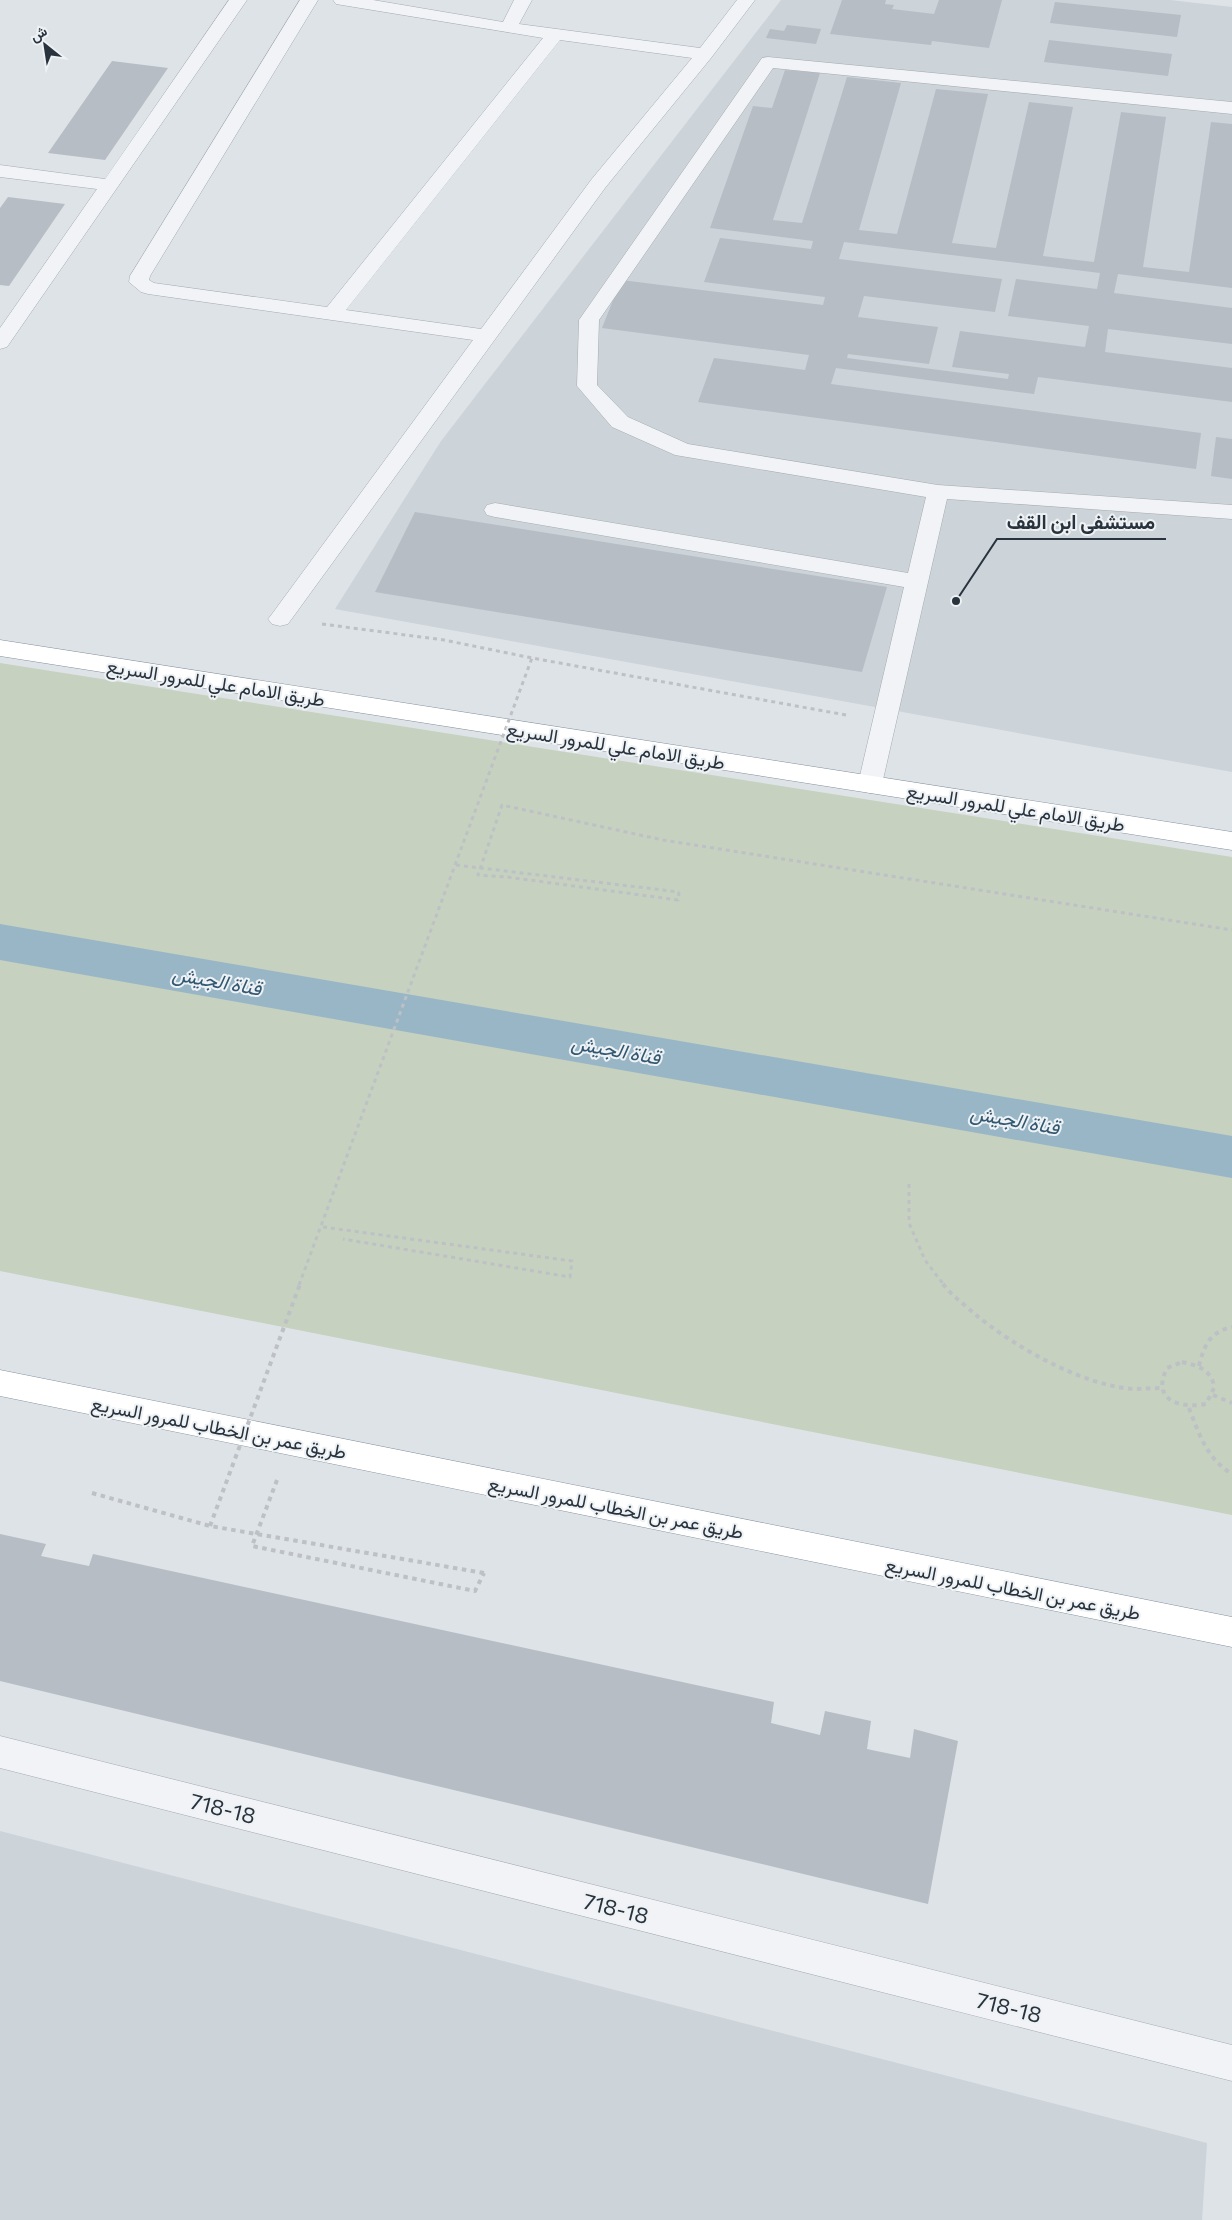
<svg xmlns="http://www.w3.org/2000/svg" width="1232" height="2220" viewBox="0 0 1232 2220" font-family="Commissioner,Vazirmatn,sans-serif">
<rect width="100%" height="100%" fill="#dee3e8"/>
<g fill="#ccd3d9">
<polygon points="781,0 1170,0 1232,7 1232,772 335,609 441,441"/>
<polygon points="0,1831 1207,2143 1202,2220 0,2220"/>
</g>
<polygon fill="#c6d1bf" points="0,663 1232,857 1232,1515 0,1271"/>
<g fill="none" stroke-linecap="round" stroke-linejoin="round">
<polygon fill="#99b6c7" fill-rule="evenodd" points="0,924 1232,1136 1232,1178 0,960"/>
</g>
<g fill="#b6bdc4" fill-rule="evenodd">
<polygon points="842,0 886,0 885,4 894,5 892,9 934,14 939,0 1002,0 989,48 932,41 931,45 830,34"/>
<polygon points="1055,2 1181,15 1177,37 1050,23"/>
<polygon points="787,25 821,29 816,44 766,38 770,29 784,31"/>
<polygon points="1049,40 1172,54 1168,76 1044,62"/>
<polygon points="112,61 168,68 105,160 48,153"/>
<path d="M785,70l35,3 -47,147 29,3 45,-146 54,6 -42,147 38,4 39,-145 52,5 -36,149 44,5 33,-146 44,5 -30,149 51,6 27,-150 45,5 -23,150 46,5 22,-150 21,2v164l-114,-14 -4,19 118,15v36l-124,-15 -3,23 127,16v34l-194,-25 -4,17 -198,-26 -5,16 370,49 -5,36 -498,-67 16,-44 91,12 4,-15 -207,-27 19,-48 202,25 2,-8 -121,-15 16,-44 91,11 2,-8 -103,-13 43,-122 19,2zM844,242l256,31 -3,16 -81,-10 -8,37 81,10 -4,21 -125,-16 -8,36 57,7 -1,5 -161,-21 1,-4 81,10 9,-37 -80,-10 6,-21 131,16 7,-33 -163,-20z"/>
<polygon points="8,197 65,204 9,286 0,285 0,208"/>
<polygon points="1216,437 1232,439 1232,479 1211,476"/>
<polygon points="415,512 887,587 862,672 375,592"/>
<polygon points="0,1534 46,1544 41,1556 89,1566 93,1554 774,1702 771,1723 820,1735 825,1711 871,1721 867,1749 910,1758 914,1729 958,1741 928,1904 0,1681"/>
</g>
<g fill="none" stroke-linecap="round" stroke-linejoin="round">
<defs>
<g id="minor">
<polygon points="229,0 247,0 7,347 0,349 0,328 97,189 0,177 0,165 105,179"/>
<path d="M300,0h18l-168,276 -1,4 5,3 173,24 216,-269 -201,-33 -6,-1 -3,-4h40l130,22 11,-22h18l-13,24 181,24 37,-48h18l-44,58 -106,130 -317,436 -8,2 -8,-2 -4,-5 4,-5 201,-274 -325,-46 -7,-2 -12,-10 1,-6zM560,40l132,18 -101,122 -110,149 -135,-19z"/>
<polygon points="768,57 1232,102 1232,114 773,68 599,320 597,385 628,417 688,444 938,485 1232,505 1232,519 947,499 882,784 879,790 870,793 861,790 858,784 904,587 495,517 487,515 484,510 487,505 495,503 908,573 926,497 675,455 612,427 577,386 579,320 762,58"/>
<polygon points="0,1736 1232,2045 1232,2081 0,1768"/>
</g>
<g id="highway">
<polygon points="0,640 1232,832 1232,850 0,656"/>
<polygon points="0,1370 1232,1617 1232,1647 0,1396"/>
</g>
</defs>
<use href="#minor" stroke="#a4abb2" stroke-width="1"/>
<use href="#highway" stroke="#86929e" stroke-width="1"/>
<g stroke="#bdc1c6" stroke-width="3" stroke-dasharray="4 4" stroke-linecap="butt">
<polyline points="322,624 444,640 532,658 846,715"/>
<polyline points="679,892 678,900 507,877 478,875 502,805 663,840 1232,930"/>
<polyline points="909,1184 909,1223 925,1260 944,1285"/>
<polyline points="323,1227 572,1261 570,1277 343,1239"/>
</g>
<g stroke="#bdc1c6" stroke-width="4" stroke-dasharray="4.5 4.5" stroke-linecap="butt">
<path d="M943,1284c9,12 22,21 33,31 39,32 107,71 158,74 9,0 18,-1 27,-1"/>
<path d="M1182,1362c16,3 31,9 32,26l-8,16c-27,5 -55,-4 -39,-36z"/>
<path d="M1199,1366c5,-21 11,-34 33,-39"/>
<polyline points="1213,1395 1232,1403"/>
<path d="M1189,1408c10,26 18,51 43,66"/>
<polyline points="277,1480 252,1546 475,1591 484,1573"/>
</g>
<use href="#minor" fill="#f1f3f6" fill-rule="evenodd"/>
<use href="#highway" fill="#fff" fill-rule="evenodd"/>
<g stroke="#bdc1c6" stroke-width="3" stroke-dasharray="4 4" stroke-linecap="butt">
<polyline points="456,865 679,892"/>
<polyline points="299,1285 532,658"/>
</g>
<g stroke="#bdc1c6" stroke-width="4" stroke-dasharray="4.5 4.5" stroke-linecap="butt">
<polyline points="92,1493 210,1526 484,1573"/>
<polyline points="210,1526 300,1284"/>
</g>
</g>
<g text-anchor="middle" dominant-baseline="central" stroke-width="4" stroke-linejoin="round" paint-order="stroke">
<g font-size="19" fill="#28333e" stroke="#eef2f5">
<text transform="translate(216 682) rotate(9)">طريق الامام علي للمرور السريع</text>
<text transform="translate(616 745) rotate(9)">طريق الامام علي للمرور السريع</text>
<text transform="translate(1016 807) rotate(9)">طريق الامام علي للمرور السريع</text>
<text transform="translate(219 1427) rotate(11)">طريق عمر بن الخطاب للمرور السريع</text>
<text transform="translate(616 1507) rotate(11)">طريق عمر بن الخطاب للمرور السريع</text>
<text transform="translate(1013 1588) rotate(11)">طريق عمر بن الخطاب للمرور السريع</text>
</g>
<g font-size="20" font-style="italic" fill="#325771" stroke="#eef2f5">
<text transform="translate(217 980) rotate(10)">قناة الجيش</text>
<text transform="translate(616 1049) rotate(10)">قناة الجيش</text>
<text transform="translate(1015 1119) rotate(10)">قناة الجيش</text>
</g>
<g font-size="22" fill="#28333e" stroke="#eef2f5">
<text transform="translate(223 1808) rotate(14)">718-18</text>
<text transform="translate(616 1908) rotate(14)">718-18</text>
<text transform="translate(1009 2007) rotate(14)">718-18</text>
</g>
</g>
<path fill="none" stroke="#28333e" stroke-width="2" d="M956 601L997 539H1166"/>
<circle fill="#28333e" stroke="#eef2f5" stroke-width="2" cx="956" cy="601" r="5"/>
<g font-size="20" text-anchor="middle" font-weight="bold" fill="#28333e" stroke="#eef2f5" stroke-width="4" stroke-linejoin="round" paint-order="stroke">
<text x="1081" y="529">مستشفى ابن القف</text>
</g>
<g transform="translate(45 45) rotate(330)" stroke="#eef2f5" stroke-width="4" paint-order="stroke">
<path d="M0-4L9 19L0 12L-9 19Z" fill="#28333e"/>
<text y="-8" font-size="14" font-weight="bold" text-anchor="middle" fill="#28333e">ش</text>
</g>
</svg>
